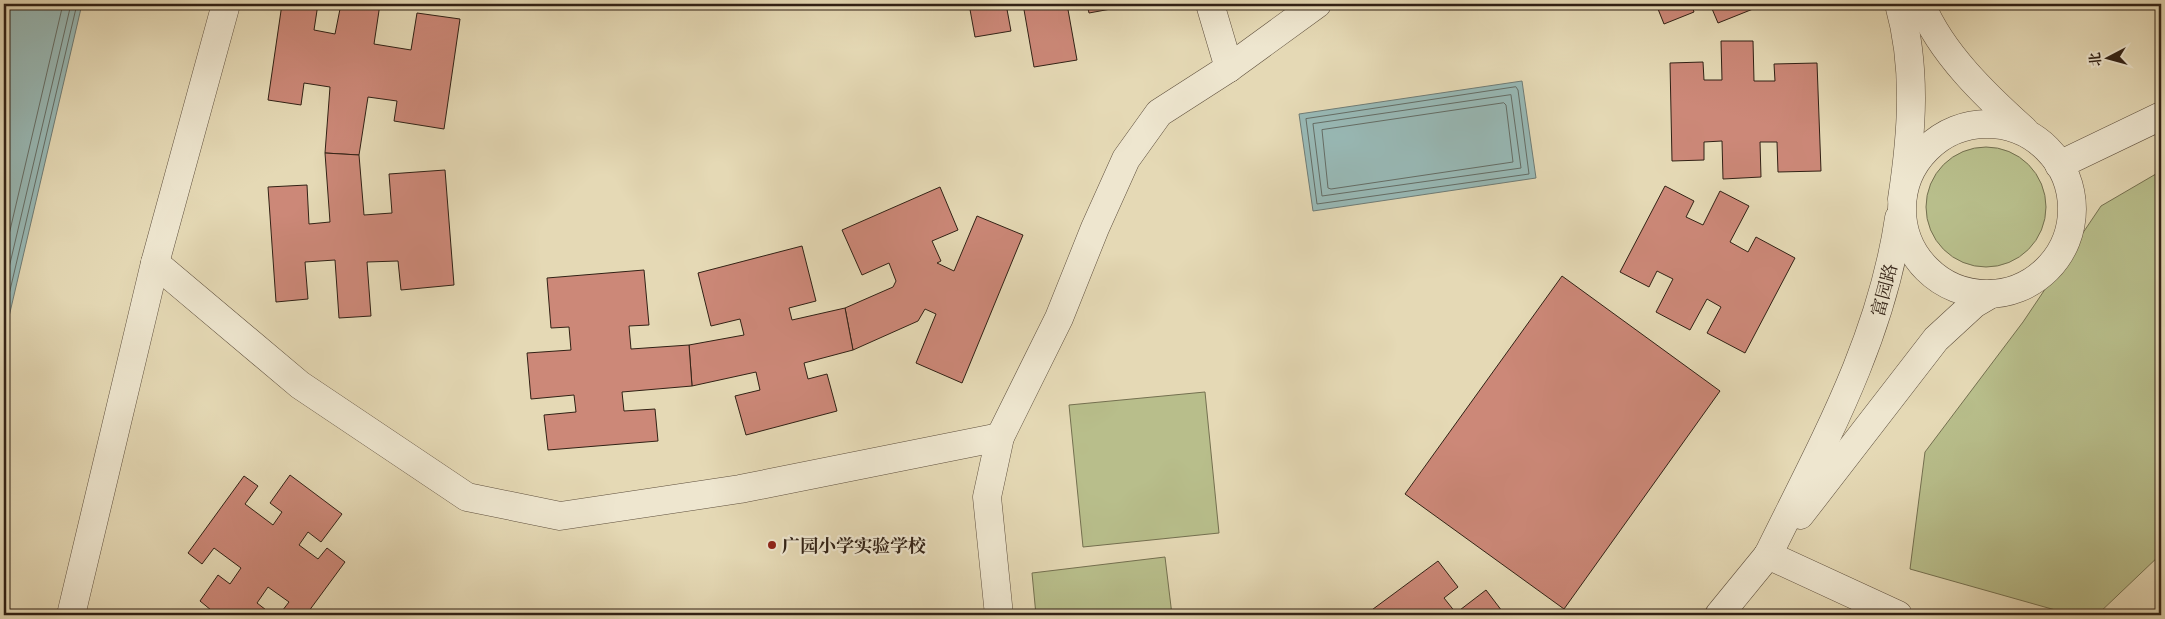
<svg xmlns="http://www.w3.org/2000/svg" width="2165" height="619" viewBox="0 0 2165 619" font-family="'Gentium Book Plus','Noto Serif SC',serif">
<rect width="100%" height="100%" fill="#e5d9b5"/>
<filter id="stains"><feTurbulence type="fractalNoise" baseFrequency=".004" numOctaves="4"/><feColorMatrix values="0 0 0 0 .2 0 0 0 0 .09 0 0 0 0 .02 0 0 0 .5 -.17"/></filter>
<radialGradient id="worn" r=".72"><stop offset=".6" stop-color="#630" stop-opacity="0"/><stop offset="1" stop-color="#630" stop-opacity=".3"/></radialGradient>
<g fill="#b8be8b" stroke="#747050">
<circle cx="1986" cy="207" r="60"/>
<polygon points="2161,171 2161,554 2097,615 2073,615 1910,569 1925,452 2023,322 2101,206"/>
<polygon points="1205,392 1219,533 1083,547 1069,405"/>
<polygon points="1165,557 1172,615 1036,615 1032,573"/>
</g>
<g fill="#98b9b6" stroke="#6f7c76">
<polygon points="4,4 82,4 4,338"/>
<polygon points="1522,81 1536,178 1313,211 1299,114"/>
</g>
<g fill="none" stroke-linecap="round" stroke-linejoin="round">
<g stroke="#646d66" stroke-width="1">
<polygon points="1516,87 1518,90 1529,174 1317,204 1306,119"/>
<polygon points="1511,95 1521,168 1322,196 1313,124"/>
<polygon points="1504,103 1506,105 1513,162 1331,189 1328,188 1322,130"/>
<polyline points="4,256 63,4"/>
<polyline points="4,289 71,4"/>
<polyline points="4,316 77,4"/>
</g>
</g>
<g fill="#cc8878" stroke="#312115">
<polygon points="282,4 318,4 314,30 335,34 341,4 380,4 374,44 411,50 417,13 460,19 444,129 394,121 397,101 368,97 359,155 325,153 330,87 304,83 301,105 268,100"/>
<polygon points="969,4 1006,4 1011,31 975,37"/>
<polygon points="1023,4 1067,4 1077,60 1034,67"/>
<polygon points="1087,4 1138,4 1089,13"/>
<polygon points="1656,4 1691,4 1694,12 1664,24"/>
<polygon points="1710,4 1751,4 1753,9 1718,23"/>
<polygon points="1721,41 1753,41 1754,81 1775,81 1774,64 1817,63 1821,171 1778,172 1777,142 1760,142 1761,177 1723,179 1722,141 1704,142 1704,160 1672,161 1670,63 1703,62 1704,80 1722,80"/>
<polygon points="325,153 359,155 364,215 392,213 389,174 445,170 454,285 401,290 398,261 367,262 371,316 339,318 335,260 305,262 308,299 276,302 268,187 307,185 309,224 330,222"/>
<polygon points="1665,186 1694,201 1686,217 1703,225 1720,191 1749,206 1730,242 1748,252 1756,237 1795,258 1745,353 1707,333 1721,307 1707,299 1690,330 1656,312 1673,279 1657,271 1649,287 1620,272"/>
<polygon points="940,187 958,230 932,241 941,261 937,263 954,271 977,216 1023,235 962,383 916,363 936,314 925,309 918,321 853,350 845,308 893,287 896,281 889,263 862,275 842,230"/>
<polygon points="802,246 816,301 789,308 792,320 845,308 853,350 804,363 808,379 827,374 837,411 746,435 735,396 760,390 756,372 692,386 689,345 744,335 740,319 711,326 698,273"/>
<polygon points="644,270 649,325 629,326 631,349 689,345 692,386 622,392 624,411 655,409 658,441 548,450 544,415 576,412 574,395 531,399 527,353 571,350 569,327 551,328 547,278"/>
<polygon points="1562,276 1720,391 1564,609 1405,494"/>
<polygon points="290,475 342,514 321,542 308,532 299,545 318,559 327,548 345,562 306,615 279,615 289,602 268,587 257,603 270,613 268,615 217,615 200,601 218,575 230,584 241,568 214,548 202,564 188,553 244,476 258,486 245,504 273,525 282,512 270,503"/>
<polygon points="1438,561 1458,587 1444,598 1456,613 1486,590 1505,615 1365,615"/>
</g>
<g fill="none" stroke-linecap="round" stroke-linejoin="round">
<defs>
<g id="minor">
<polyline points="1210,4 1229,68"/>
<path d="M1899,4c18,64 13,129 3,195"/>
<polyline points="2059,165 2161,116"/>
<polyline points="155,263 300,385 467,497 560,516 740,489 1000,437"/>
<polyline points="71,615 155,263 226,4"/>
<polyline points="999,615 987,497 1000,437 1059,318 1095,228 1126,159 1159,113 1229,68 1317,4"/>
<polyline points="1719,615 1768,555"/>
</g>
<g id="tertiary">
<path d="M1921,4c20,49 64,91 103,126"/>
<circle cx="1987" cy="209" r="85"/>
<polyline points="1800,515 1936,339 1974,304 1991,294"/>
<path d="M1768,555c54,-110 113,-214 131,-337"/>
<polyline points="1768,555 1898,615"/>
</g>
</defs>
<use href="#minor" stroke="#5e4f3d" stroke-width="29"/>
<use href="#tertiary" stroke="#5e4f3d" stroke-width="29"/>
<use href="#minor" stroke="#eee6cf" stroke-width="28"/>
<use href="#tertiary" stroke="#eee6cf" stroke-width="28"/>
</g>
<circle fill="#8f2418" stroke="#eee6cf" stroke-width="2" cx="772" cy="545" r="5"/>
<g text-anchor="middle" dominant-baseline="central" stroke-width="4.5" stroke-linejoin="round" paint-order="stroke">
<g font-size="18" fill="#312115" stroke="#eee6cf">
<text transform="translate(1884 290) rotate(-75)">富园路</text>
</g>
<g font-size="18" font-weight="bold" fill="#312115" stroke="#eee6cf" text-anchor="start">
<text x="782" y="545">广园小学实验学校</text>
</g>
</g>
<rect width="2165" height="619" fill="none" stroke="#e5d9b5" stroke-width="20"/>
<rect x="5" y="5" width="2155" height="609" fill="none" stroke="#312115" stroke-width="2.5"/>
<rect x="10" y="10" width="2145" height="599" fill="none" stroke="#312115"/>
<g transform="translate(2108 58) rotate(264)" stroke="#eee6cf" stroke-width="4" paint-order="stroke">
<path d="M0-4L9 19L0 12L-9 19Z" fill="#312115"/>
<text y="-8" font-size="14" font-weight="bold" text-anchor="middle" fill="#312115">北</text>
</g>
<rect width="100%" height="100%" filter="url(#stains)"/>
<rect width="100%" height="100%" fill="url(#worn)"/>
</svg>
